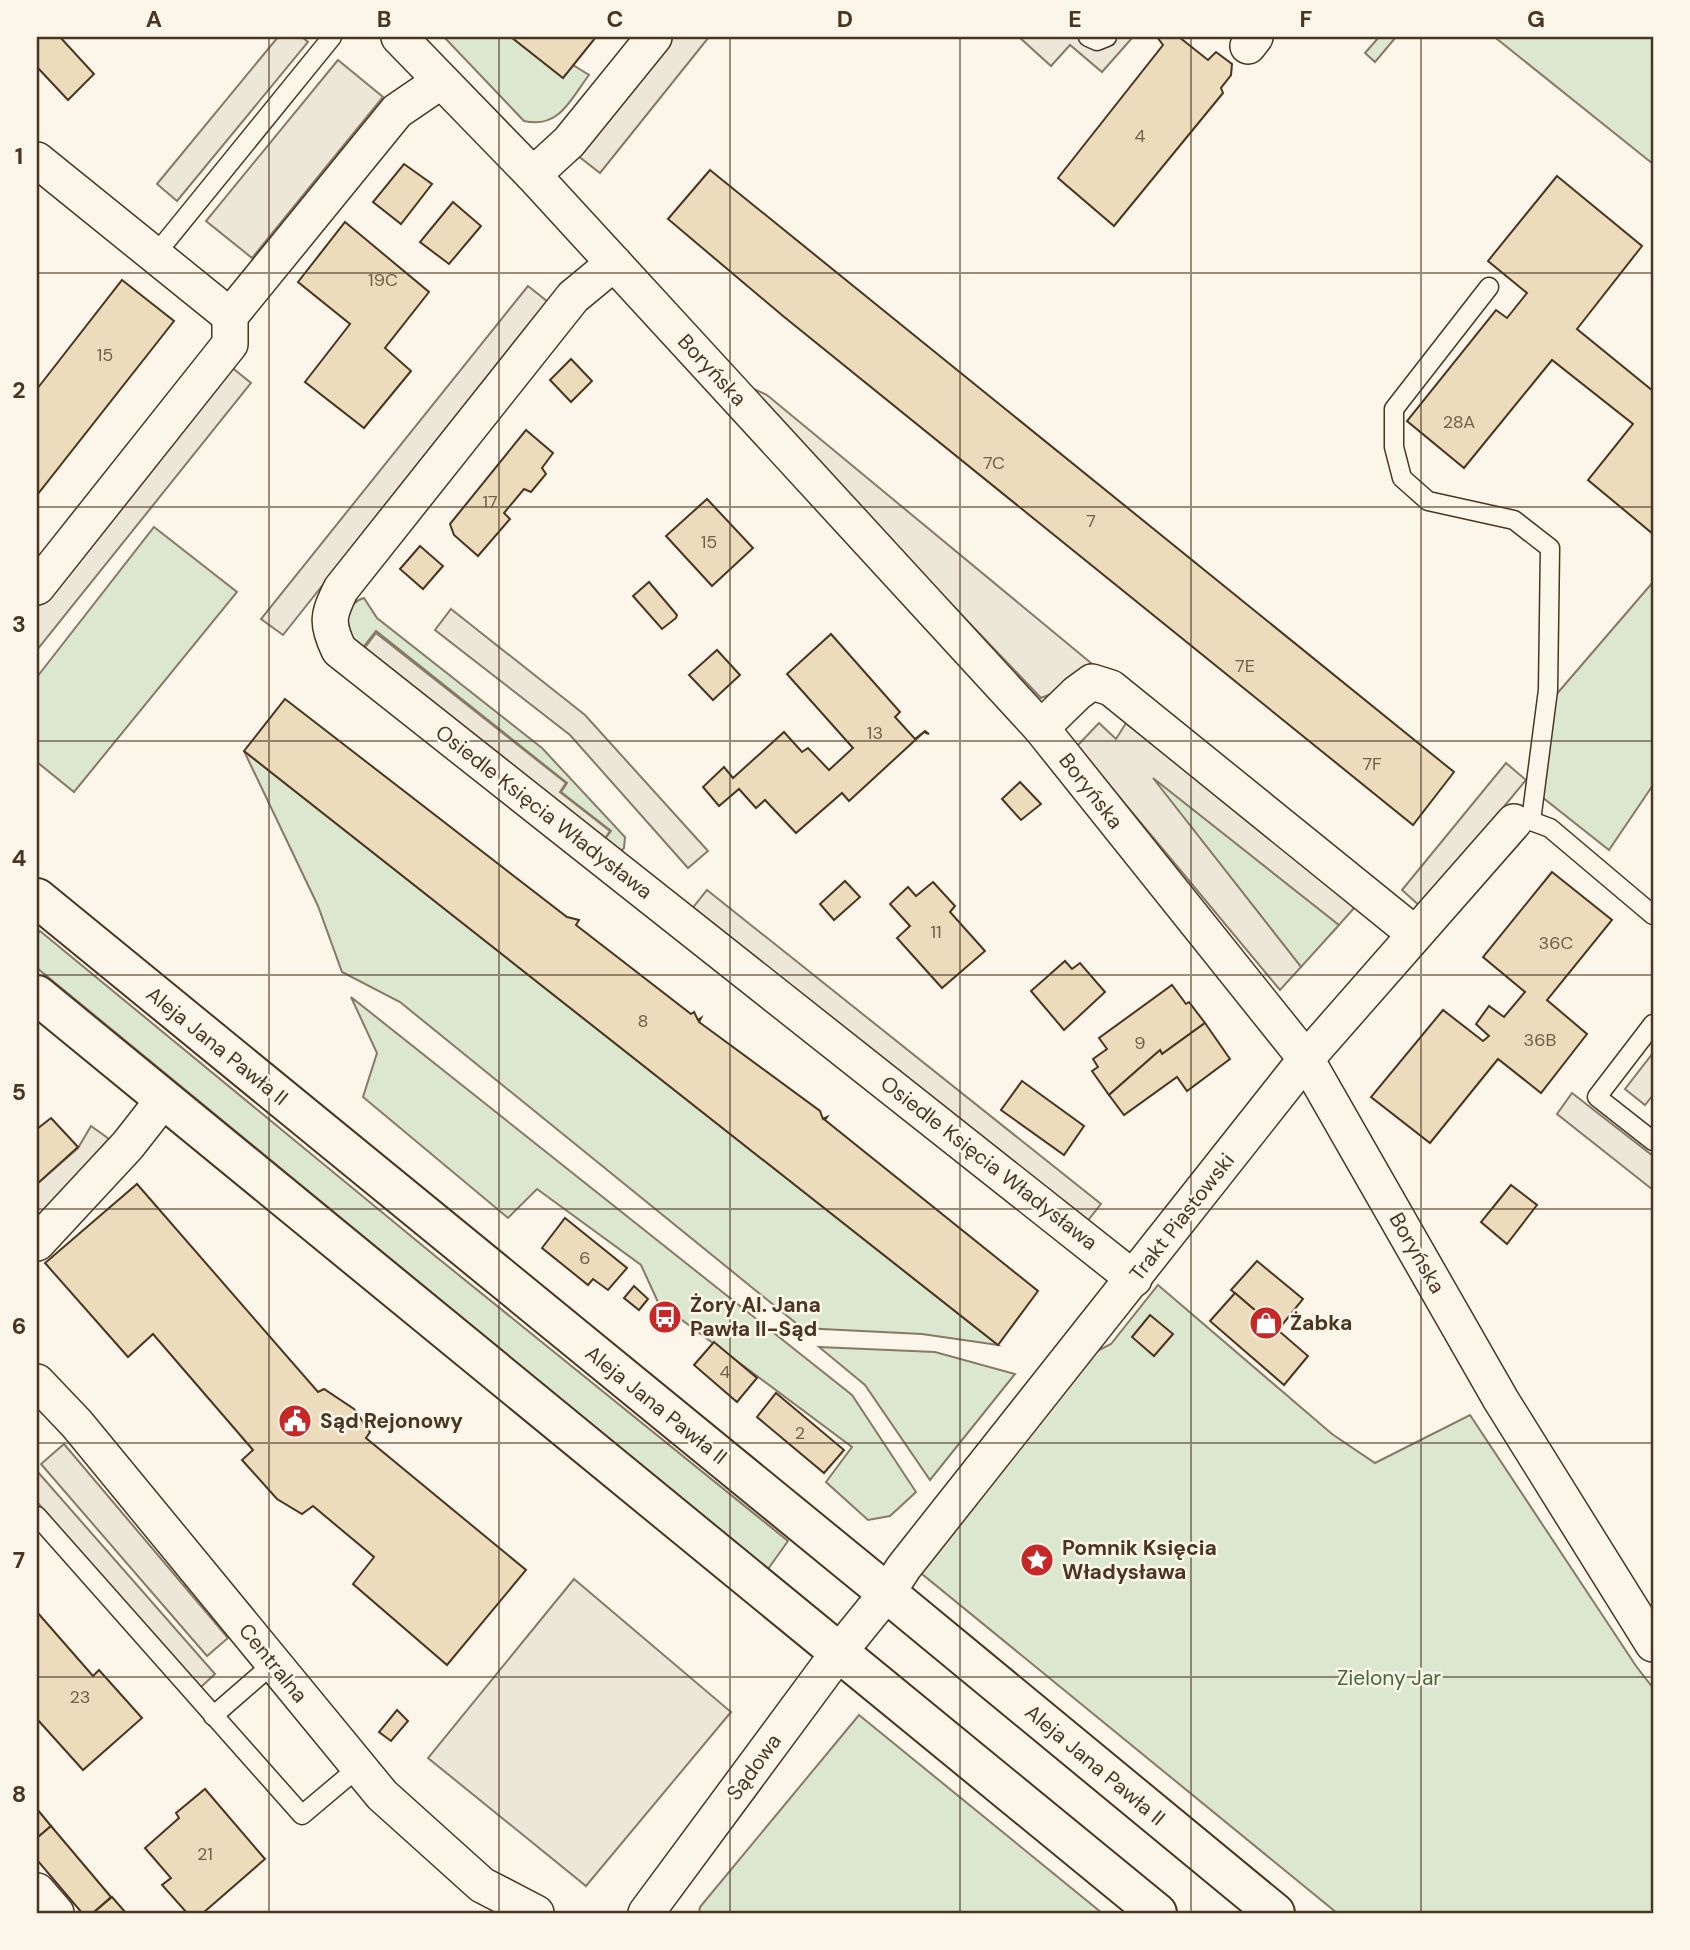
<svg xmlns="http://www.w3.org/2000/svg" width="1690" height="1950" viewBox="0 0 1690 1950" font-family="'DM Sans',sans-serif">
<rect width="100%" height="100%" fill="#fbf6e9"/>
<g fill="#dce7d0" stroke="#887966" stroke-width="2">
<path d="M444,37h67l52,40 10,-12 16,10c-19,25 -30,54 -65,46z"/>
<polygon points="1379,37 1396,37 1375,62 1365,53"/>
<polygon points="1498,37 1653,37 1653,164 1497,39"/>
<polygon points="154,527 237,592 74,792 37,762 37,677"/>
<polygon points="1653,582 1653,785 1609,850 1542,797 1555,696"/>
<path d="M364,598l13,20 165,130 83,89 -1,11 -3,3 -17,-11 7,-9 -50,-39 6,-9 -191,-152 -15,19 -10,-7c-3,-17 -9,-39 13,-45z"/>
<polygon points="244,751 998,1345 922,1334 802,1328 400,1002 342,972 318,906"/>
<polygon points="1150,775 1339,925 1301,967"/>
<polygon points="40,931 434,1255 788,1541 768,1569 37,968 37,935"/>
<polygon points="351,997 852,1395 916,1492 890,1516 868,1520 826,1482 852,1447 658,1302 641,1265 537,1189 508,1218 363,1097 377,1053"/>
<polygon points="1158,1285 1332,1434 1375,1463 1470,1415 1636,1666 1653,1688 1653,1913 1337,1913 911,1565 1072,1364 1111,1344"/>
<polygon points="819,1347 935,1352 1015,1374 930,1480 865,1385"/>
<polygon points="859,1715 1102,1913 699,1913 700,1907"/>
</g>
<g fill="#ede7d9" stroke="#887966" stroke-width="2">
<polygon points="278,37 302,37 308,42 177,201 157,184"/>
<polygon points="671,37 709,37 600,173 577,155"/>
<polygon points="1019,37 1133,37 1102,72 1070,45 1051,66"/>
<polygon points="338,60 383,97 252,258 206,221"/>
<polygon points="528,286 548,302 283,635 261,619"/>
<polygon points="230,366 251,383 37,650 37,607"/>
<polygon points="741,383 767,395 1091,663 1061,690 1041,698"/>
<polygon points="451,609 585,715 708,851 688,868 570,735 435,630"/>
<polygon points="376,633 566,783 560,792 610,831 601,844 360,654"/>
<polygon points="1128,720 1355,907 1339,925 1153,778 1301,967 1280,990 1077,746 1099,723 1116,739"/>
<polygon points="1506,763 1526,780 1421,907 1402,890"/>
<polygon points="707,890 1101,1204 1085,1224 691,910"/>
<polygon points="1653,1053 1653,1095 1645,1105 1625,1089"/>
<polygon points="1572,1093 1653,1156 1653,1190 1557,1114"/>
<polygon points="91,1126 109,1139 37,1225 37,1184 78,1148"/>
<polygon points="64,1444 228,1638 207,1656 41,1464"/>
<polygon points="37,1471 215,1674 200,1688 37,1502"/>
<polygon points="574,1579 731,1712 586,1886 428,1758"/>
</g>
<g fill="#ecdcbc" stroke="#4a3520" stroke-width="2">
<polygon points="40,37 60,37 94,74 68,100 37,67 37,39"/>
<polygon points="511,37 596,37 563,78"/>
<polygon points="1157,37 1179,37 1208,60 1216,52 1232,64 1231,75 1221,88 1223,93 1114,226 1058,178 1163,45"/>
<polygon points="404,164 432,184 401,224 373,202"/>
<polygon points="710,170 1454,772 1413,825 783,316 668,219"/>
<polygon points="1557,176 1642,246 1577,329 1653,391 1653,534 1588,480 1633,424 1552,360 1464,468 1407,421 1496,310 1507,318 1527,293 1488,261"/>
<polygon points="453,202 481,226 449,264 420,242"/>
<polygon points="345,222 429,292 385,348 411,371 364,428 305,382 350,324 298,282"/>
<polygon points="122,280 174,321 37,495 37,389"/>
<polygon points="571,359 592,381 571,402 550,380"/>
<polygon points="526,430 553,453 542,468 546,474 531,492 524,489 504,513 510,519 478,556 454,535 450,524"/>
<polygon points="707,499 753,548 712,586 666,536"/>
<polygon points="420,546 443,566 423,589 400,569"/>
<polygon points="649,582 677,615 676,618 662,629 633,596"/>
<polygon points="831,634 900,712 895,717 915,739 925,731 929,734 924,732 849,801 842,793 796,833 765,800 756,808 739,789 719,806 703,787 724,767 733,778 784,732 802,752 808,748 829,770 853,748 787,674"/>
<polygon points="717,650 740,675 713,700 689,675"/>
<polygon points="285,699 567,917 579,920 576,925 691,1014 694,1012 698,1020 701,1018 699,1022 820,1111 823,1119 827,1117 825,1120 1038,1291 998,1345 244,751"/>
<polygon points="1020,782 1041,804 1021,820 1002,799"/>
<polygon points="1552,872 1612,920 1547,1000 1587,1034 1541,1093 1498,1059 1430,1143 1371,1097 1443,1010 1483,1041 1489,1036 1476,1024 1489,1006 1504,1017 1525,992 1483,957"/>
<polygon points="845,881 860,897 834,920 820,904"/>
<polygon points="933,882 955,906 950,912 985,951 942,988 897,938 910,926 890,904 908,887 916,896"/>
<polygon points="1065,961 1072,969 1080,963 1105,992 1064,1030 1031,991"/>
<polygon points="1172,985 1186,1004 1189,1002 1205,1023 1162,1054 1160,1050 1109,1095 1092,1071 1098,1067 1093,1059 1107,1049 1099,1038"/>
<polygon points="1205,1023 1230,1059 1187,1091 1177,1077 1124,1115 1109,1095 1160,1050 1162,1054"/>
<polygon points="1022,1081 1084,1126 1064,1155 1001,1110"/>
<polygon points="51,1118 78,1147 37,1184 37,1129"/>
<polygon points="137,1184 318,1392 324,1389 354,1409 370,1432 366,1438 526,1570 447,1665 353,1584 374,1557 313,1506 302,1514 277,1499 242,1460 253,1450 153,1334 128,1357 45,1263"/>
<polygon points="1511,1185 1537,1205 1507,1244 1481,1222"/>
<polygon points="565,1218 627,1268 608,1290 593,1279 588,1285 542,1248"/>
<polygon points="1257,1261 1303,1299 1278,1330 1231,1290"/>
<polygon points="634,1286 648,1299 639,1310 624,1298"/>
<polygon points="1235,1293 1308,1356 1284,1385 1210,1321"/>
<polygon points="1150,1315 1173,1334 1154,1356 1132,1337"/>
<polygon points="714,1342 757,1378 737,1402 694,1365"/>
<polygon points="776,1393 844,1450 824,1473 757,1417"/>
<polygon points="37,1612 93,1676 99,1670 142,1718 83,1770 37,1719"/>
<polygon points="397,1710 408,1721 391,1741 379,1732"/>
<polygon points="205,1789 265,1859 203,1913 187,1913 162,1885 171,1878 145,1848 179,1818 176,1813"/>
<polygon points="37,1809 51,1826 37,1838"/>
<polygon points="51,1826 111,1897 93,1913 82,1913 37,1860 37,1838"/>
<polygon points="112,1897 126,1913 93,1913"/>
</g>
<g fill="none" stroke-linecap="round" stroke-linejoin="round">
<defs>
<g id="service">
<polyline points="1088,37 1097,41 1107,37"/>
<polyline points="155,255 332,37"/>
<polyline points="1489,287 1394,409 1394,447 1402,478 1428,501 1514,520 1550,548 1548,690 1531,821"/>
<polyline points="1522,821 1531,821 1550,828 1653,915"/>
<polyline points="1653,1024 1597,1097 1653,1141"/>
<polyline points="37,1516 302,1815 359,1767"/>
<polyline points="213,1716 274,1663"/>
</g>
<g id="minor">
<polyline points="399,37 533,175 1041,728 1306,1059 1501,1400 1653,1644"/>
<polyline points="1248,46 1255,37"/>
<polyline points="37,160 230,316 397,111 441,81"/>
<polyline points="533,175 569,142 654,37"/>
<path d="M614,263l-41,34 -232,292c-13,26 -15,34 -2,61l795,629"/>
<polyline points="37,587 230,344 230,316"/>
<polyline points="1041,728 1077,693 1092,682 1111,688 1415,934"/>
<polyline points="37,1243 128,1145 164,1099"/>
<polyline points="37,1382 77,1424 382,1795 482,1885 536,1913"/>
<polyline points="37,1891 56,1913"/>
<polyline points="646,1913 839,1652 887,1593 904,1567 1306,1059 1514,822"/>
</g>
<g id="tertiary">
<polyline points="37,898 887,1593 1275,1913"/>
<polyline points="37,995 1157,1913"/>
</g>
</defs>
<use href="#service" stroke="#4a3520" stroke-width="21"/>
<use href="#minor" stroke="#4a3520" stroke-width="38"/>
<use href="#tertiary" stroke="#4a3520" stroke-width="42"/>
<use href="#service" stroke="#fbf6e9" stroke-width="18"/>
<use href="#minor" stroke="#fbf6e9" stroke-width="35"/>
<use href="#tertiary" stroke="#fbf6e9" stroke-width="38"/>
</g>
<path fill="none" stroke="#4a3520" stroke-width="2" stroke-opacity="0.55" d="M269,37v1876M499,37v1876M730,37v1876M960,37v1876M1191,37v1876M1421,37v1876M37,273h1616M37,507h1616M37,741h1616M37,975h1616M37,1209h1616M37,1443h1616M37,1677h1616"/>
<defs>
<symbol id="bus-disc" viewBox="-11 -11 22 22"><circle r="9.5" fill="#c62828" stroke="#fbf6e9"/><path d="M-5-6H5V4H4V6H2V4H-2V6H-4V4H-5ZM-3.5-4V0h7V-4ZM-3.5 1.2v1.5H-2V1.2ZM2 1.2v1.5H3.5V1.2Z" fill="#fff"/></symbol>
<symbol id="shop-disc" viewBox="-11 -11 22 22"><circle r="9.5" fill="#c62828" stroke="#fbf6e9"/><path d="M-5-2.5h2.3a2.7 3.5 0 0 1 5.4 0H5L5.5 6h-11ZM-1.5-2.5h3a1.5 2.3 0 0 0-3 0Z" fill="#fff"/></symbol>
<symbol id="civic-disc" viewBox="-11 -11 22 22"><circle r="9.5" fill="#c62828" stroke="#fbf6e9"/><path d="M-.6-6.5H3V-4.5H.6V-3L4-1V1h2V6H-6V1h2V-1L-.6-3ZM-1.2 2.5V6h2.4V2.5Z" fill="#fff"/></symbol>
<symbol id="sight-disc" viewBox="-11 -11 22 22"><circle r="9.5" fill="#c62828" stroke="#fbf6e9"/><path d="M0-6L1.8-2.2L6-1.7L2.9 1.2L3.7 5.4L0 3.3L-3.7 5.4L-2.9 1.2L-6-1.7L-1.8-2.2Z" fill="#fff"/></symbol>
</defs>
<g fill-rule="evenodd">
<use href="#bus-disc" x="646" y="1298" width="38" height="38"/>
<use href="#shop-disc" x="1247" y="1304" width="38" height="38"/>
<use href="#civic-disc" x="276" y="1402" width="38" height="38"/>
<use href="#sight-disc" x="1018" y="1541" width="38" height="38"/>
</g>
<g text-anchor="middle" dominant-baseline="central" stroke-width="5" stroke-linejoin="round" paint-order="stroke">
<g font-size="18" fill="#725f47">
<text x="1140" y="136">4</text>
<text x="383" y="280">19C</text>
<text x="105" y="355">15</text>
<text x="1459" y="422">28A</text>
<text x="994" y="463">7C</text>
<text x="490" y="502">17</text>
<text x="1091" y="521">7</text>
<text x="709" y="542">15</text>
<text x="1245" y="666">7E</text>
<text x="875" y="733">13</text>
<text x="1372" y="764">7F</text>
<text x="936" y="932">11</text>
<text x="1556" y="943">36C</text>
<text x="643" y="1021">8</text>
<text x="1540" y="1040">36B</text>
<text x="1140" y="1043">9</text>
<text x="585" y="1258">6</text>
<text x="725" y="1372">4</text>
<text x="800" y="1433">2</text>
<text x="80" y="1697">23</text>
<text x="205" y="1854">21</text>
</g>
<g font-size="21" fill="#4a3520" stroke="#fbf6e9">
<text transform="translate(712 370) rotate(47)">Boryńska</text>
<text transform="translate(1091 791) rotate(52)">Boryńska</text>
<text transform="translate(544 812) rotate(38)">Osiedle Księcia Władysława</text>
<text transform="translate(217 1046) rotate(39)">Aleja Jana Pawła II</text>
<text transform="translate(989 1163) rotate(38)">Osiedle Księcia Władysława</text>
<text transform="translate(1182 1217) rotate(-52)">Trakt Piastowski</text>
<text transform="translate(1417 1253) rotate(60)">Boryńska</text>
<text transform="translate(656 1405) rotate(39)">Aleja Jana Pawła II</text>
<text transform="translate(273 1663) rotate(51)">Centralna</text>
<text transform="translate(1095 1765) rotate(40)">Aleja Jana Pawła II</text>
<text transform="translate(754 1767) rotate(-54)">Sądowa</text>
</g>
<g font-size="21" font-weight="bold" fill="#4a3520" stroke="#fbf6e9" text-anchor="start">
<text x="690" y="1305">Żory Al. Jana<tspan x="690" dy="24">Pawła II-Sąd</tspan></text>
<text x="1290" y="1323">Żabka</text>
<text x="320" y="1421">Sąd Rejonowy</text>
<text x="1062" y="1548">Pomnik Księcia<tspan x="1062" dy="24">Władysława</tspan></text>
</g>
<g font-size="21" fill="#436837" stroke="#fbf6e9">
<text x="1389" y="1678">Zielony Jar</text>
</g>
</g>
<rect width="1690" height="1950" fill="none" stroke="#fbf6e9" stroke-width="77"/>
<rect x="38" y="38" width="1614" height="1874" fill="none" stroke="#4a3520" stroke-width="2.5"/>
<g font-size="23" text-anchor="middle" font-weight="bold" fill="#4a3520">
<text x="154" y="27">A</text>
<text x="384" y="27">B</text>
<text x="615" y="27">C</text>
<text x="845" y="27">D</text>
<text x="1075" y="27">E</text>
<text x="1306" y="27">F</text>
<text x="1536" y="27">G</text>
<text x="19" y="164">1</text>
<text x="19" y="398">2</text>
<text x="19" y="632">3</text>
<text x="19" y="866">4</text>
<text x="19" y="1100">5</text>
<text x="19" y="1334">6</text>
<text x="19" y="1568">7</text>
<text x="19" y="1802">8</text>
</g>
</svg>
